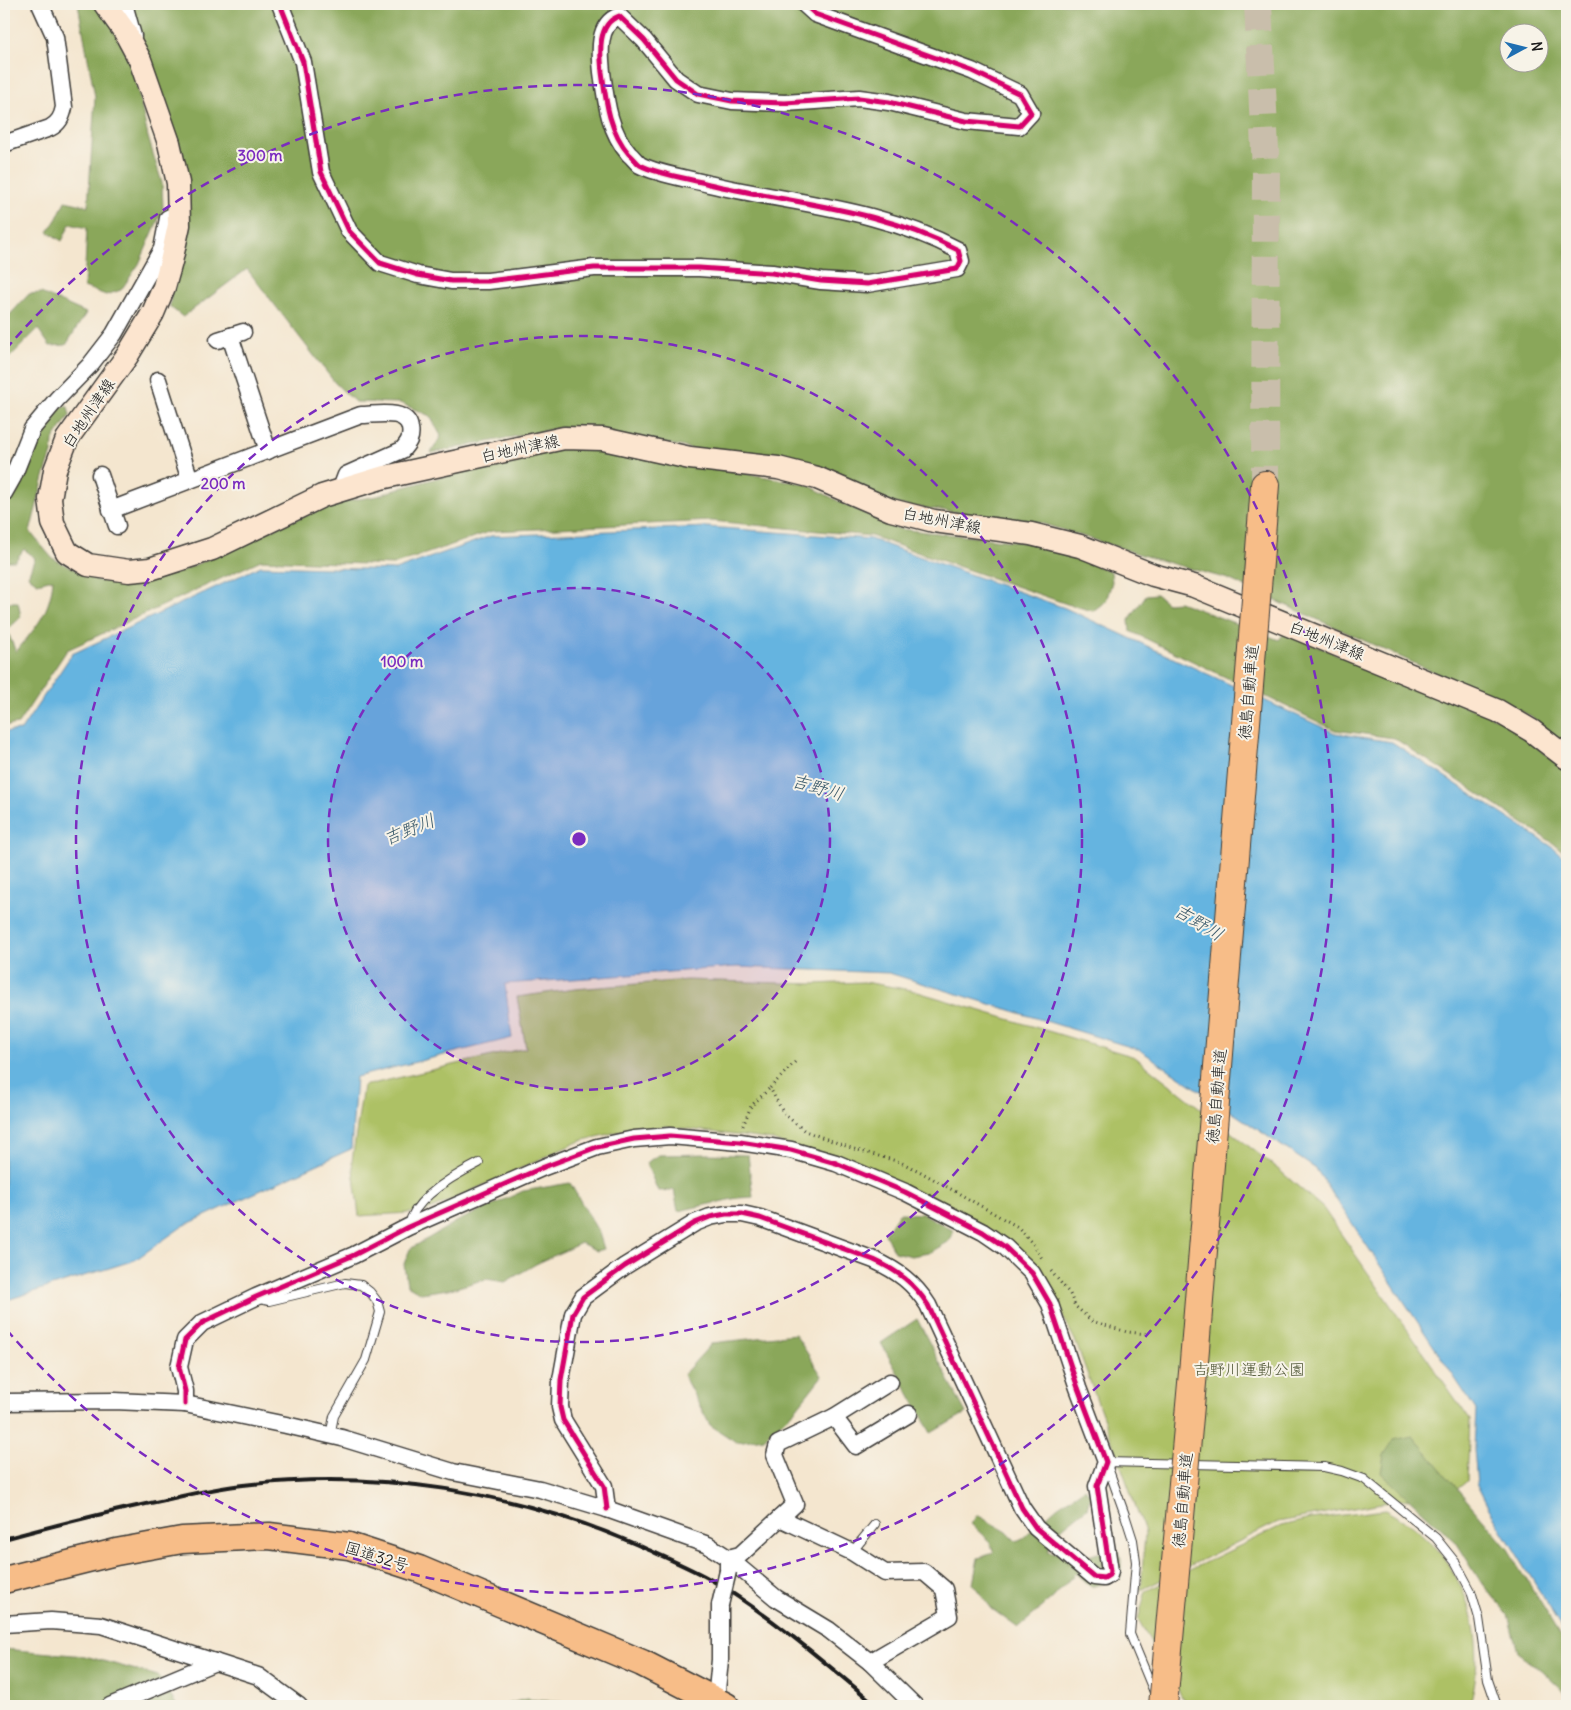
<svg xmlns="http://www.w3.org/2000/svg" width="1571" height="1710" viewBox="0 0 1571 1710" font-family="Delius,'Klee One',sans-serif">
<rect width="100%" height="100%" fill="#f7f3e8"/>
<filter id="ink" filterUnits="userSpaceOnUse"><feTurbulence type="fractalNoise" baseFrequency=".02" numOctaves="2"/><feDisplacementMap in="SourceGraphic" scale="10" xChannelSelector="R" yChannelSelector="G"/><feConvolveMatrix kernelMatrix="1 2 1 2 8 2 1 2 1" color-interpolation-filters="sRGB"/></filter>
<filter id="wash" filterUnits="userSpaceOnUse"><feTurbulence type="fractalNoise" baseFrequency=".0096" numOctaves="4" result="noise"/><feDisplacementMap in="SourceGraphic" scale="20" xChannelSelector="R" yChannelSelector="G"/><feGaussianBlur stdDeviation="1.12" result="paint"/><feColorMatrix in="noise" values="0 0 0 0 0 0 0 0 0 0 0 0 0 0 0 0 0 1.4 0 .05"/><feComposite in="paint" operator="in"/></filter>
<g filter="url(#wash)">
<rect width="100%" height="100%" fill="#f4e6cf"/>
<g fill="#adc165" stroke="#646e40">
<polygon points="687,980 813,984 864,982 911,990 1135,1057 1279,1170 1323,1208 1470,1420 1467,1481 1455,1491 1370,1505 1278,1522 1141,1590 1145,1532 1075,1340 1054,1300 996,1233 773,1140 665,1126 622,1131 580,1141 425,1212 359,1216 352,1161 363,1086 526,1048 517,997 575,989"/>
<path d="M1385,1510c10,6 21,11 29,18 53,41 76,114 55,178h-282l-49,-87 8,-28 135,-65 29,-7z"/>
</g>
<g fill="#8aa75a" stroke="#53623b" fill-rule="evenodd">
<path d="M78,4h1489v745l-36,-33 -303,-137 -73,-20 -118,-37 -137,-17 -220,-59 -116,-19 -133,26 10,-17 -11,-20 -30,-13 -45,-1 -20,-19 -88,-114 -64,48 -13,-10 11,-149 -51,-104 18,83 14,46 1,26 -24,55 -18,26 -15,5 -22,-8 3,-59 -17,-4 -8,17 -14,-9 9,-14 8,-17 23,5 7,-109zM1508,32h30v30h-30z"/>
<polygon points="41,293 86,313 66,345 50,346 38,329 4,363 4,321 29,294"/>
<path d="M63,406l5,1 2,8 -17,25 -1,13 -8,24 -14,55 22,26 46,23h44l38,-9 95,-44 65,-26 38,-6 16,-6 140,-39 57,-5 215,38 36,19 57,26 132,14 80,28 1,11 -6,19 -13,10 -26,-7 -196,-68 -159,-15 -220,10 -99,34 -132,-5 -194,90 -49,74 -14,2v-124h14l3,15 -14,13 9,22c21,-27 34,-38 37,-73l-16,4 -9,-7 7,-18 -11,-9 -9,12h-11v-55l14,-14 32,-78z"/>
<polygon points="1156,594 1167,603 1179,602 1279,640 1284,633 1503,721 1545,753 1567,773 1567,855 1553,843 1394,738 1335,730 1130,631 1129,620 1146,595"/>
<polygon points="707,1154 748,1155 753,1197 737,1198 678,1211 674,1190 658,1191 646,1163 658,1155"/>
<polygon points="570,1183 599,1233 604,1249 597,1251 581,1243 536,1264 505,1282 486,1279 455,1288 421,1293 407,1285 404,1264 410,1249 456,1222 523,1191"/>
<polygon points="899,1213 924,1214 954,1231 948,1242 929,1253 911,1256 894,1252 885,1234"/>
<polygon points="917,1319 966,1413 931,1433 881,1343"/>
<polygon points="795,1334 822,1376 796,1409 764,1438 736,1442 710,1425 683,1375 712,1343"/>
<polygon points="1413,1436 1508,1549 1567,1646 1567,1700 1565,1693 1541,1670 1518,1653 1508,1615 1479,1579 1456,1542 1381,1473 1384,1455 1394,1440"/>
<polygon points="1085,1488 1091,1495 1087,1508 1062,1528 1048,1551 1082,1558 1116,1547 1121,1559 1121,1578 1091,1587 1075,1573 1053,1598 1018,1628 992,1609 973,1584 978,1558 994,1553 990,1542 971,1524 977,1515 1007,1532 1016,1541 1023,1538 1057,1507"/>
<polygon points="4,1649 85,1656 158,1676 177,1706 4,1706"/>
<polygon points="526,1699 591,1705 592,1706 500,1706"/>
</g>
<polygon fill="#65b4e0" stroke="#40687e" points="707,527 870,539 1065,608 1335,733 1392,742 1551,846 1567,860 1567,1636 1488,1507 1477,1485 1474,1448 1476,1410 1316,1169 1140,1050 889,973 737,967 505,984 512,1038 356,1077 351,1149 183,1226 135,1260 4,1301 4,732 21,730 72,654 261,566 395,570 491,536"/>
</g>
<g filter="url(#ink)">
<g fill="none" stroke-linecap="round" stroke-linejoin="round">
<polyline stroke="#c9beab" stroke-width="28" stroke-dasharray="28 14" stroke-linecap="butt" points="1258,4 1266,171 1265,485"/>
<defs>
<g id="service">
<path d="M409,1225c5,-27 46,-50 70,-62"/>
<polyline points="260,1299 269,1301 345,1283 361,1285 370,1292 377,1301 380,1312 366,1360 334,1416 330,1436"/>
<polyline points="852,1552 875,1524"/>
<polyline points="1154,1692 1130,1634 1136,1562 1133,1540 1125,1515 1106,1462 1324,1467 1342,1471 1364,1479 1436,1538 1456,1563 1471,1591 1479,1618 1488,1680 1497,1706"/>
</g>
<g id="minor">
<polyline points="124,4 133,36"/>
<path d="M280,4l23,58 18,110 28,59 31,32 38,12 33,6h37l106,-13h105l73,5 49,8 46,3 90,-15 4,-8 -3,-11c-79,-42 -164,-46 -249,-66 -19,-5 -52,-10 -69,-19 -4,-3 -7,-8 -11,-11 -20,-23 -23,-52 -27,-82 -2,-19 -5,-48 17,-56l25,24 32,39 22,15 34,7 53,2 74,-5 30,4 77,19 53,5 12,-13 -11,-19 -48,-23 -157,-57 -11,-10"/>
<path d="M4,144l46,-16c9,-5 12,-11 14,-21l-9,-70 -15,-33"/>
<polyline points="230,336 268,451"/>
<polyline points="218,340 243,332"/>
<polyline points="158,380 190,480"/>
<polyline points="100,475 117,526"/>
<polyline points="4,493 13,477 32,429 57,399 90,365 114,334 162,249 168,218 179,213"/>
<path d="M111,510l250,-95c15,0 46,-7 49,13 2,10 -2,15 -8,22l-56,25 -6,16"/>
<polyline points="4,1402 114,1401 185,1404 286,1425 342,1438 453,1472 540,1489 607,1509 708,1545 728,1558 728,1571"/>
<path d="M185,1404v-13l-6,-24 6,-27 17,-17 54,-26 98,-42 54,-28 136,-60 53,-20 37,-8 36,-3 70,6 51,8 45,13 69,29 78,40 22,15 27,26 18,31 28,84 28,74 -9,24 13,85 -1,4 -5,3 -10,-1 -58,-49 -14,-20 -94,-203c-14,-22 -30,-34 -54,-45l-114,-42 -18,-4h-16l-16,3 -15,6 -70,43 -42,31 -10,17 -12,66 -1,27 3,13 41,66 3,23"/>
<polyline points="834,1417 856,1446 909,1414"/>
<polyline points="728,1558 776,1598 829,1630 870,1662 949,1616 944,1589 924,1572 885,1573 852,1552 780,1518"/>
<polyline points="728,1558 740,1555 795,1504 775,1455 778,1444 834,1417 890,1382"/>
<polyline points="4,1624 51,1621 101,1625 258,1676 299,1706"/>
<polyline points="870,1662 915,1706"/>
<polyline points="716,1700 720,1660 720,1605"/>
<polyline points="110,1706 215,1662"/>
</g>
<polyline id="secondary" points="105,4 125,32 140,60 169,143 178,183 179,225 171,262 164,287 153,313 127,356 67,439 55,470 50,499 53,523 67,552 88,565 129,571 150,569 212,549 322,496 381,478 564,438 603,439 690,458 778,468 817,478 891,510 934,521 1031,534 1080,546 1153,575 1194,586 1498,711 1532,731 1567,758"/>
<polyline id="trunk" points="4,1580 116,1552 182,1540 269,1536 349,1546 419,1569 642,1663 726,1706"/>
<polyline id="motorway" points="1258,575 1265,485"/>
</defs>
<use href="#service" stroke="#3c3a37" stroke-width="10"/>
<use href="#minor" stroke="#3c3a37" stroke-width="19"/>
<use href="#secondary" stroke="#3c3a37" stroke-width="25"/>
<use href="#trunk" stroke="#3c3a37" stroke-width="29"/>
<use href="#motorway" stroke="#3c3a37" stroke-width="30"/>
<g stroke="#3c3a37" stroke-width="3" stroke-dasharray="1 4" stroke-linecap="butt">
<polyline points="795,1062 770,1088 784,1114 805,1131 854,1149 900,1162 919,1171 1018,1227 1033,1244 1043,1260"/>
<polyline points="743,1126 751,1106 770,1088"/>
<polyline points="1051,1271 1070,1294 1075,1306 1092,1321 1127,1332 1149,1334"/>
</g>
<use href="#service" stroke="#fff" stroke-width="8"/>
<use href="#minor" stroke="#fff" stroke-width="16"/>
<use href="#secondary" stroke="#fce5cf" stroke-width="22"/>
<use href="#trunk" stroke="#f7bd88" stroke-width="26"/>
<use href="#motorway" stroke="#f7bd88" stroke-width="28"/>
<path stroke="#1c1c1c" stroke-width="4" d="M4,1539c52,-14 103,-27 156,-38 27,-6 55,-13 83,-16 136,-16 272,6 397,61 22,10 46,20 68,32 61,36 115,83 169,128"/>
<defs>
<polyline id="minor-bridge" points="720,1605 728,1571"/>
<polyline id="motorway-bridge" points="1163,1706 1194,1361 1258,575"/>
</defs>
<use href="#minor-bridge" stroke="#3c3a37" stroke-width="19" stroke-linecap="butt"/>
<use href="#motorway-bridge" stroke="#3c3a37" stroke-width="30" stroke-linecap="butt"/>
<use href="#minor-bridge" stroke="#fff" stroke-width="16"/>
<use href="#motorway-bridge" stroke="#f7bd88" stroke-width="28"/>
<defs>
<g id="cycleway">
<path d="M280,4l23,58 18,110 28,59 31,32 38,12 33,6h37l106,-13h105l73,5 49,8 46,3 90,-15 4,-8 -3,-11c-79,-42 -164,-46 -249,-66 -19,-5 -52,-10 -69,-19 -4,-3 -7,-8 -11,-11 -20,-23 -23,-52 -27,-82 -2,-19 -5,-48 17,-56l25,24 32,39 22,15 34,7 53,2 74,-5 30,4 77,19 53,5 12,-13 -11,-19 -48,-23 -157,-57 -11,-10"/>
<path d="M185,1404v-13l-6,-24 6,-27 17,-17 54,-26 98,-42 54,-28 136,-60 53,-20 37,-8 36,-3 70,6 51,8 45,13 69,29 78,40 22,15 27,26 18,31 28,84 28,74 -9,24 13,85 -1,4 -5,3 -10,-1 -58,-49 -14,-20 -94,-203c-14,-22 -30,-34 -54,-45l-114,-42 -18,-4h-16l-16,3 -15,6 -70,43 -42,31 -10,17 -12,66 -1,27 3,13 41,66 3,23"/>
</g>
</defs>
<use href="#cycleway" stroke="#f7f3e8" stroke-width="8"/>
<use href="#cycleway" stroke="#d6006c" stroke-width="5"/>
</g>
</g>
<circle cx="579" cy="839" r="251" fill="#7b2cbf" fill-opacity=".12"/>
<g fill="none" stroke="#7b2cbf" stroke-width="2.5" stroke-dasharray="9 6">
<circle cx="579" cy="839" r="251"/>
<circle cx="579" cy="839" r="503"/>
<path d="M6 349A754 754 0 1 1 6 1329"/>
</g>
<g text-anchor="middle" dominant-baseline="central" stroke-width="4" stroke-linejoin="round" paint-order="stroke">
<g font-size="16" fill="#1c1c1c" stroke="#f7f3e8">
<text transform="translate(88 413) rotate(-56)">白地州津線</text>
<text transform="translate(520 448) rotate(-12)">白地州津線</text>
<text transform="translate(942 520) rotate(11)">白地州津線</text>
<text transform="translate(1327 640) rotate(22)">白地州津線</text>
<text transform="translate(1248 692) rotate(-85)">徳島自動車道</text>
<text transform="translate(1216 1096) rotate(-85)">徳島自動車道</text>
<text transform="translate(1182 1500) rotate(-85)">徳島自動車道</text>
<text transform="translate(377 1556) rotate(17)">国道32号</text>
</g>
<g font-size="16" fill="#4f5636" stroke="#f7f3e8">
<text x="1249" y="1369">吉野川運動公園</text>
</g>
<g font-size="18" font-style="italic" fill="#39596a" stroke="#f7f3e8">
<text transform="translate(818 787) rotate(16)">吉野川</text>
<text transform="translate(409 829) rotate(-22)">吉野川</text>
<text transform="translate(1199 922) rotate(31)">吉野川</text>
</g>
</g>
<circle cx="579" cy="839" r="8" fill="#7b2cbf" stroke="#f7f3e8" stroke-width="2.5"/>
<g font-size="15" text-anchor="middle" font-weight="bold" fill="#7b2cbf" stroke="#f7f3e8" stroke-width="4" stroke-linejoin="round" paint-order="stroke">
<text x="260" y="161">300 m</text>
<text x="223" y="489">200 m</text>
<text x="402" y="667">100 m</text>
</g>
<rect width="1571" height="1710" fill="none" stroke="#f7f3e8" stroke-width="20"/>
<g transform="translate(1524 48) rotate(83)"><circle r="24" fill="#f7f3e8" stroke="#9f9d96"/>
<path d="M0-4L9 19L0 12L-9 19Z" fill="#1f6fb2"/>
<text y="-8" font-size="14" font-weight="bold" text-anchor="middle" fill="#1c1c1c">N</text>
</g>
</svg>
